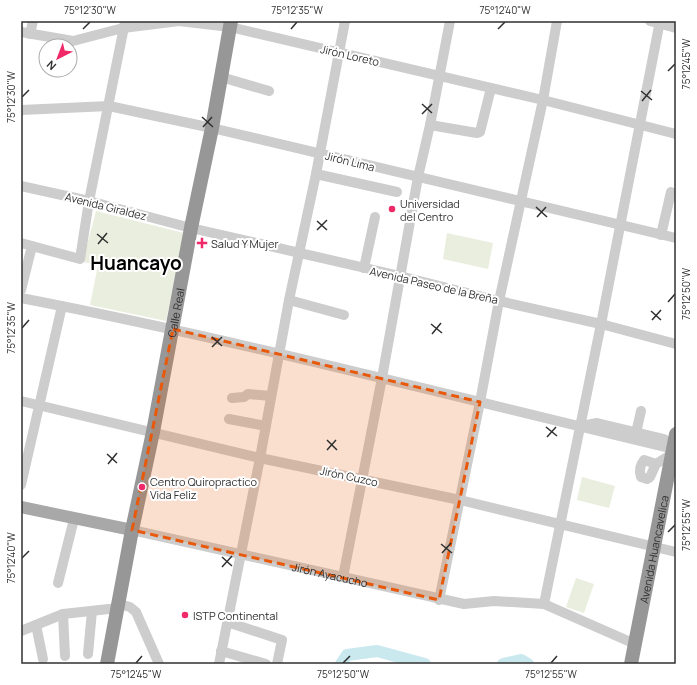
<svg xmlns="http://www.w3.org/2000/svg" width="697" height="685" viewBox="0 0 697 685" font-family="Manrope,sans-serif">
<rect width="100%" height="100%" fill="#fff"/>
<g fill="#eaeede">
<polygon points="96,211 184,233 166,321 90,305 98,265 78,261 84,257"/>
<polygon points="447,233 493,243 488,269 443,259"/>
<polygon points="582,477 615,486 609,508 577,500"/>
<polygon points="576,578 594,584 584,613 566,607"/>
</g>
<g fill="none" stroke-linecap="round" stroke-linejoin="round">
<g stroke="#c9e9ef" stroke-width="12">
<polyline points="341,664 347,655 377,651 425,664"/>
<polyline points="503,664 521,660 528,664"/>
</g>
<g stroke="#cdcdcd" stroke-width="10">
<polyline points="650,21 676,28"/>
<polyline points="21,32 73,41 123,28 179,21 230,27 543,100 676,134"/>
<polyline points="30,34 33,21"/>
<polyline points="221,77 269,91"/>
<polyline points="21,110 109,106 212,128 676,238"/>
<polyline points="430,125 477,133 480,132 491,88"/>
<polyline points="316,174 397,192"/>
<polyline points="21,186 89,201 191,228 400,276 499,301 601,324 676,344"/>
<polyline points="661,235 671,192"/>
<polyline points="21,243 32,246"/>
<polyline points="364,268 375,217"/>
<polyline points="21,290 32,246 80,259 89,201 125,22"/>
<path d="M21,298c217,42 430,98 644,149h8"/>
<polyline points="289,300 344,315"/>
<polyline points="232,398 244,397 248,394 271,396"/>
<polyline points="21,401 260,458 460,500 676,552"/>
<polyline points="229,419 266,426"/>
<polyline points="582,426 597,423 664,439 673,447"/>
<polyline points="636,433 641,411"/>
<path d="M656,464l-12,-4c-4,5 -5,11 -3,17l6,2 3,-2 6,-13 16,-10"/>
<polyline points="21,485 62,306"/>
<path id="s1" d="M132,530l332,74 30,-3 50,3 91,40"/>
<polyline points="343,577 382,378 418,177 430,125 450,21"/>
<polyline points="58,583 74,519"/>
<polyline points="439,600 480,402 499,301 543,100 557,21"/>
<polyline points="119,604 130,607 136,612 159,664"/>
<polyline points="544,604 601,324 660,21"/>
<polyline points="63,614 65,656"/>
<polyline points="227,622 282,640 277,664"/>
<polyline points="36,625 43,659"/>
<polyline points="21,631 63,614 118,608"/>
<polyline points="221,651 266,664"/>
<polyline points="88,654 92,611"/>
<polyline points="219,664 260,458 289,300 316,174 345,21"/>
</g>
<polyline stroke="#a8a8a8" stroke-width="12" points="21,507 132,530"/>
<g stroke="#979797" stroke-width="14">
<path id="s2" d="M107,664l25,-134 21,-98 38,-204 21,-100 19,-107"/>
<path id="s3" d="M631,664l45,-230"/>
</g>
</g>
<path fill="#e8590c" fill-opacity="0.2" stroke="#e8590c" stroke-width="3" stroke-dasharray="8 5" stroke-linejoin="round" d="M173,329l307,73 -41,198 -307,-70z"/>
<path fill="none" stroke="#303030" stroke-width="1.5" d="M83,29l7,-7M291,29l6,-7M498,29l7,-7M668,71l7,-7M641,91l11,9M22,97l7,-7M642,101l9,-11M422,104l10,9M422,114l10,-10M202,117l11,10M203,127l9,-10M536,207l11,10M537,217l9,-10M317,221l10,9M317,230l10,-10M97,234l11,9M98,244l9,-11M668,302l7,-8M651,311l10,9M652,320l9,-10M431,324l11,9M22,328l7,-8M432,334l9,-11M212,337l10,9M212,347l10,-10M546,427l11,9M547,437l9,-10M327,440l10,10M327,450l9,-10M107,454l10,9M108,464l9,-11M668,532l7,-7M441,544l11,9M442,553l9,-10M222,557l10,9M22,558l7,-7M222,567l10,-11M136,663l6,-7M343,663l7,-7M551,663l6,-7"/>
<g fill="#f02a69" stroke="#fff" stroke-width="1.5">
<circle cx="392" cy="209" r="4"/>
<path d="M200 237h4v4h4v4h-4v4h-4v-4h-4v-4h4z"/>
<circle cx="142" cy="487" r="4"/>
<circle cx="185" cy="615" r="4"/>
</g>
<g text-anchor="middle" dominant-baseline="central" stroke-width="4" stroke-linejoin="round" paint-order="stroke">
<g font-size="11" fill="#303030" stroke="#fff">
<text transform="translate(350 55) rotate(13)">Jirón Loreto</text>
<text transform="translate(350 161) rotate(14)">Jirón Lima</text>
<text transform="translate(106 206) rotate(14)">Avenida Giraldez</text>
<text transform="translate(434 285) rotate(13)">Avenida Paseo de la Breña</text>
<text stroke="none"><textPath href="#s2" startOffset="358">Calle Real</textPath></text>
<text transform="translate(349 476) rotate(12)">Jirón Cuzco</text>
<text stroke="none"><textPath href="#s3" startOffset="117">Avenida Huancavelica</textPath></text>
<text stroke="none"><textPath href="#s1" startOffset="203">Jirón Ayacucho</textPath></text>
</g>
<g font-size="11" fill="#303030" stroke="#fff" text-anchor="start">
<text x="400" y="203">Universidad<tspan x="400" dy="13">del Centro</tspan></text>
<text x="211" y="243">Salud Y Mujer</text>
<text x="150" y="481">Centro Quiropractico<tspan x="150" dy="13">Vida Feliz</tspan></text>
<text x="193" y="615">ISTP Continental</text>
</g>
<g font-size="19" font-weight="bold" fill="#000" stroke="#fff">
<text x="136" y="263">Huancayo</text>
</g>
</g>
<rect width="697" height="685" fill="none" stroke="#ffffff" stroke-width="44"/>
<g transform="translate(58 58) rotate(222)"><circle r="19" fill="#ffffff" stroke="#acacac"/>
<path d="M0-3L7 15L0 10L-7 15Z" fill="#f02a69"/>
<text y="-6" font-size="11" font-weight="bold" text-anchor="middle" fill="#303030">N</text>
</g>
<rect x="22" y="22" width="653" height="641" fill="none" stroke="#303030" stroke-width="1.5"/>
<g font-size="10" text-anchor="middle" fill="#303030">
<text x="90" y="14">75°12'30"W</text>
<text x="297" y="14">75°12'35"W</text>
<text x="505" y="14">75°12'40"W</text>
<text transform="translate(686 64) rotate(-90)" y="4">75°12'45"W</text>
<text transform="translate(11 97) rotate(-90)" y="4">75°12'30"W</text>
<text transform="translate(686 294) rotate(-90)" y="4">75°12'50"W</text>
<text transform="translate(11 328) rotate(-90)" y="4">75°12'35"W</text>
<text transform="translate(686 525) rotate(-90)" y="4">75°12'55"W</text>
<text transform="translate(11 558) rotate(-90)" y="4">75°12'40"W</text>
<text x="136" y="678">75°12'45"W</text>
<text x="343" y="678">75°12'50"W</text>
<text x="551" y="678">75°12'55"W</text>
</g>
</svg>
